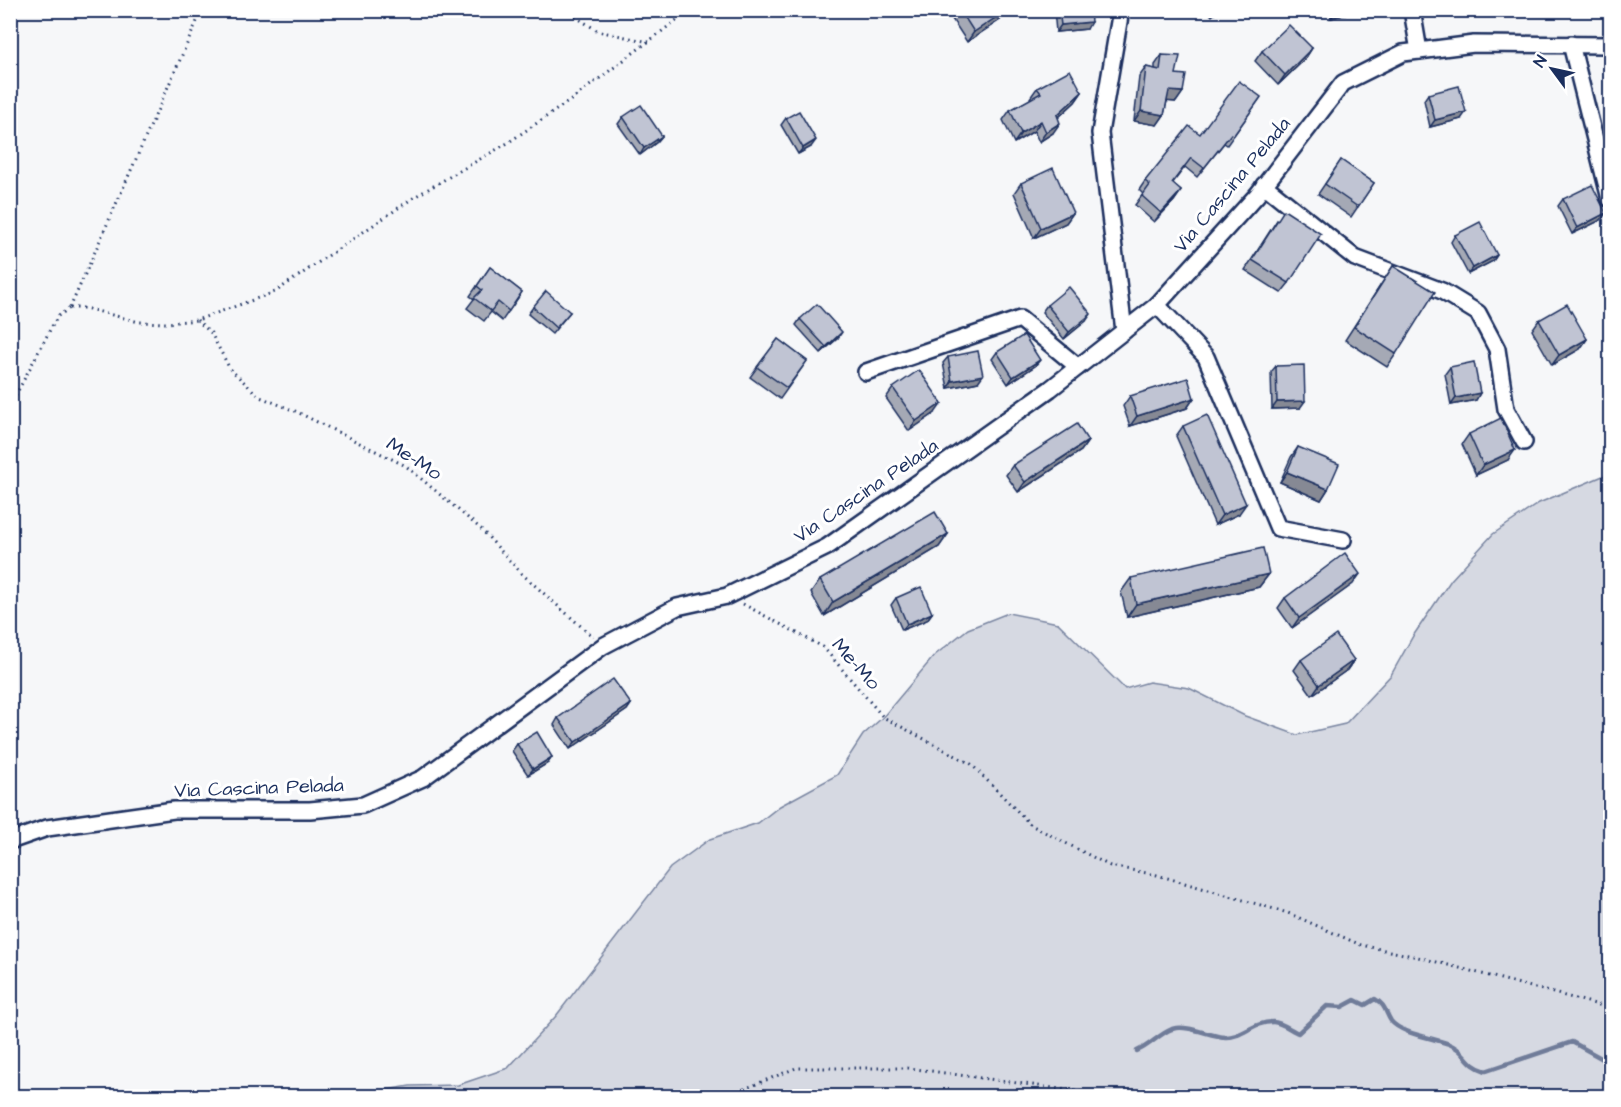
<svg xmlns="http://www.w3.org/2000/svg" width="1621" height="1107" viewBox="0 0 1621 1107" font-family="'Architects Daughter',sans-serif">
<rect width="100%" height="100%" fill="#f6f7f9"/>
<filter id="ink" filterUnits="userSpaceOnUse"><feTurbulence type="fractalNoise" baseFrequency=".0167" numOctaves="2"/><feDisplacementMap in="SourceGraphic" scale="12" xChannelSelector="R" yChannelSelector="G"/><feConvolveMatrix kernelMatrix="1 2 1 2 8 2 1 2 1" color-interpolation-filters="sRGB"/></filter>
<g filter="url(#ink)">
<polygon fill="#d6d9e2" stroke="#7884a0" stroke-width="1.5" points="1610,473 1610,1096 350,1096 410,1086 458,1085 508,1068 556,1016 670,868 710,839 758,823 780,806 837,775 863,735 883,717 935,655 968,629 1008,613 1058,623 1125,689 1149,682 1189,688 1245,716 1297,735 1345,724 1391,675 1413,636 1451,580 1493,534 1539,503"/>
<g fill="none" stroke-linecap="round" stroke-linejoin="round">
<path stroke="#707c99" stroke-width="4.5" d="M1137,1051c14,-6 22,-17 35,-22 17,-5 38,8 54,8 18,0 26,-15 47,-15 8,0 18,8 25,11l29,-27 15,1 13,-7 10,5 10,-6c11,6 10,13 16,22 10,13 44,17 58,23 18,7 16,21 37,27l86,-29 38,21"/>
<defs>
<g id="minor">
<polyline points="1121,10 1100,133 1124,331"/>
<polyline points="1412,10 1419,51"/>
<polyline points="1571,44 1610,199"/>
<polyline points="1264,185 1355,258 1442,291 1478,313 1497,349 1506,409 1524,442"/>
<polyline points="1157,305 1206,357 1278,528 1343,540"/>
<polyline points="866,372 1020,319 1078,367"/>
<polyline points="10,841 47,828 174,810 310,810 363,805 423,778 603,646 677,607 727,596 827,547 1050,389 1157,305 1257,195 1343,83 1403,53 1419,51 1474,44 1610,45"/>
</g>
</defs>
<use href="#minor" stroke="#1b2f5e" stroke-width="20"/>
<g stroke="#1b2f5e" stroke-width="3" stroke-dasharray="1.5 4.5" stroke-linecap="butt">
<polyline points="565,10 598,31 649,42"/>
<polyline points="70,308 85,308 139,322 167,323 197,320 275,292 416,196 506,144 571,100 690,10"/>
<polyline points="70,308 202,10"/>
<polyline points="197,320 211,333 230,369 260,397 295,411 406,466 481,529 522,574 593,637"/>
<polyline points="10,406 51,328 58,316 70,308"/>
<polyline points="743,604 823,647 883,717 971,764 1031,825 1110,866 1157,875 1288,913 1361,945 1418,957 1610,1008"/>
<polyline points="727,1096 796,1068 909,1068 1111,1096"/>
</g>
<use href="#minor" stroke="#fff" stroke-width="15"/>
</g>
<g fill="#a5a9b5" stroke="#1b2f5e" stroke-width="1.5">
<polygon points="958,10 1007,10 1000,20 967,42 952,19"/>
<polygon points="1054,10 1090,10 1087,29 1056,32"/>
<polygon points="1207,10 1219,10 1212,16"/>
<polygon points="1330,10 1364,10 1331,18"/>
<polygon points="1312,48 1305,59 1278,85 1255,61 1262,51"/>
<polygon points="1162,55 1176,74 1183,92 1176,102 1167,101 1164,115 1157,125 1134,121 1139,77 1146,67 1155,69 1155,65"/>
<polygon points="1037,88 1082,92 1075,102 1058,118 1053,133 1039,142 1034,131 1014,143 1003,120 1010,110 1031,99 1030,98"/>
<polygon points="1428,94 1461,119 1430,127 1424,100"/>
<polygon points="1261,97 1227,145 1224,143 1197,177 1185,167 1172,184 1181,191 1174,201 1154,222 1135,205 1143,194 1139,190 1145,181 1200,134"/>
<polygon points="623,117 662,136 657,142 640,155 618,124"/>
<polygon points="786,118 811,147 798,154 781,125"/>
<polygon points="1341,160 1374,183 1351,217 1318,194"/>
<polygon points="1021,183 1073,213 1066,223 1034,238 1014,193"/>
<polygon points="1563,199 1601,220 1572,234 1558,206"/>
<polygon points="1277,220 1289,283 1281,293 1245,270"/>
<polygon points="1455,235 1497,255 1493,261 1468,274 1451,242"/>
<polygon points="1393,266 1396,354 1387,367 1345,340"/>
<polygon points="490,267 522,292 502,321 491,312 484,321 467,308 474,299 470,296"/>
<polygon points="1047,305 1086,321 1064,339 1042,312"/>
<polygon points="533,307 570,312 552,334 528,314"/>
<polygon points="800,319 838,338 821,353 796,325"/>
<polygon points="1539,320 1587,339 1580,349 1552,365 1532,330"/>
<polygon points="778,339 807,361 780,399 750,377"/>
<polygon points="997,352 1035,366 1008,384 992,359"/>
<polygon points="948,357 978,382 948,388 943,363"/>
<polygon points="1276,366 1300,408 1272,409 1271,372"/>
<polygon points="1450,367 1480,393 1476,400 1451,405 1445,374"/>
<polygon points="893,388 935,413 909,431 886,398"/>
<polygon points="1130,396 1194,398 1187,408 1130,426 1123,406"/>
<polygon points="1183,426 1239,514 1215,525 1176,436"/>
<polygon points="1469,434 1508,460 1476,475 1462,444"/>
<polygon points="1088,441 1081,451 1018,492 1006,475 1013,465"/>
<polygon points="1298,447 1328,489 1321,500 1280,482 1291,457"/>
<polygon points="948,534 939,547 824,616 811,593 820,580"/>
<polygon points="1269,574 1259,587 1127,617 1121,592 1131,578"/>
<polygon points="1353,584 1292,628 1278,608 1285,598"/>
<polygon points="896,598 932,613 927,620 902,630 891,605"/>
<polygon points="1301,660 1354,660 1347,670 1312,695 1294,670"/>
<polygon points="631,704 627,710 570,749 554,725 558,718"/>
<polygon points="517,744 552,757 548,763 528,775 512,751"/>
</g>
<g fill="#868994" stroke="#1b2f5e" stroke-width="1.5">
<polygon points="1007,10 1000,20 967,42 974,32"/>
<polygon points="1337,10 1364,10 1331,18"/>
<polygon points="1091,22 1087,29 1056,32 1061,25"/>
<polygon points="1312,48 1305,59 1278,85 1285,75"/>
<polygon points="1169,91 1183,92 1176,102 1162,101"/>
<polygon points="1082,92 1075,102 1050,125 1057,115"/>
<polygon points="1141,111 1164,115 1157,125 1134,121"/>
<polygon points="1466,112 1461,119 1430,127 1435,120"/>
<polygon points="1041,121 1034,131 1014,143 1021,133"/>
<polygon points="1060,123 1053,133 1039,142 1046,132"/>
<polygon points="662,136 657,142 640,155 644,148"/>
<polygon points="816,140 811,147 798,154 803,148"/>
<polygon points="1181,191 1174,201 1154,222 1161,213"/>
<polygon points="1073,213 1066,223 1034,238 1041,228"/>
<polygon points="1606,213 1601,220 1572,234 1577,228"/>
<polygon points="1497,255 1493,261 1468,274 1473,268"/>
<polygon points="1091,314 1086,321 1064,339 1069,332"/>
<polygon points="842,332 838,338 821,353 826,347"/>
<polygon points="1587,339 1580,349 1552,365 1559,355"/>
<polygon points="1040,360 1035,366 1008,384 1013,377"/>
<polygon points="983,375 978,382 948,388 952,381"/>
<polygon points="1480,393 1476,400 1451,405 1456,398"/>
<polygon points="1194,398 1187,408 1130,426 1137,416"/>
<polygon points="1305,401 1300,408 1272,409 1277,402"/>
<polygon points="942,403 935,413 909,431 916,421"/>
<polygon points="1088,441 1081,451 1018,492 1025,482"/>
<polygon points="1515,450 1508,460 1476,475 1483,465"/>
<polygon points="1287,472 1328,489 1321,500 1280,482"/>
<polygon points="1246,504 1239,514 1215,525 1222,515"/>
<polygon points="948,534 939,547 824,616 833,602"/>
<polygon points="1269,574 1259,587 1127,617 1136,604"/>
<polygon points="1360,574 1353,584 1292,628 1299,618"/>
<polygon points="932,613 927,620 902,630 907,624"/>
<polygon points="1354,660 1347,670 1312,695 1319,685"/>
<polygon points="631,704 627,710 570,749 575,742"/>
<polygon points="552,757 548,763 528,775 533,769"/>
</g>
<g fill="#c0c4d3" stroke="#1b2f5e" stroke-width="1.5">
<polygon points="960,10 1007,10 974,32"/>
<polygon points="1059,10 1090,10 1091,22 1061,25"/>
<polygon points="1289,25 1312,48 1285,75 1262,51"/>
<polygon points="1162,55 1180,56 1176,74 1186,75 1183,92 1169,91 1164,115 1141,111 1146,67 1160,70"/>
<polygon points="1070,70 1082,92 1057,115 1060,123 1046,132 1041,121 1021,133 1010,110 1041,93 1037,88"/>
<polygon points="1239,81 1261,97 1234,135 1231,134 1204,168 1191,158 1172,183 1181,191 1161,213 1142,196 1150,185 1145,181 1189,126 1200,134"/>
<polygon points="1459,86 1466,112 1435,120 1428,94"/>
<polygon points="641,105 662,136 644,148 623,117"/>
<polygon points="799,111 816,140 803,148 786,118"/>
<polygon points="1341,160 1374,183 1358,207 1325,184"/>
<polygon points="1053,168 1073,213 1041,228 1021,183"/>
<polygon points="1592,185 1606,213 1577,228 1563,199"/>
<polygon points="1284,210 1321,234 1289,283 1252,260"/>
<polygon points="1480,222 1497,255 1473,268 1455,235"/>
<polygon points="1393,266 1435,292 1396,354 1354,327"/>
<polygon points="490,267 522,292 509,311 498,302 491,311 474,298 482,290 477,286"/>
<polygon points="1069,287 1091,314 1069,332 1047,305"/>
<polygon points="546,291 570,312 556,328 533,307"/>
<polygon points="817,304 842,332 826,347 800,319"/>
<polygon points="1567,304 1587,339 1559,355 1539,320"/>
<polygon points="1024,335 1040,360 1013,377 997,352"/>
<polygon points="778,339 807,361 787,388 757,367"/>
<polygon points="978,351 983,375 952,381 948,357"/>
<polygon points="1474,362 1480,393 1456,398 1450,367"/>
<polygon points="1304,365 1305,401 1277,402 1276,366"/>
<polygon points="919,370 942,403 916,421 893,388"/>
<polygon points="1188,378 1194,398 1137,416 1130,396"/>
<polygon points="1207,415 1246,504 1222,515 1183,426"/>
<polygon points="1501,418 1515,450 1483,465 1469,434"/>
<polygon points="1077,424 1088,441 1025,482 1013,465"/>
<polygon points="1298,447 1339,464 1328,489 1287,472"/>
<polygon points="935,512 948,534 833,602 820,580"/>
<polygon points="1263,548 1269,574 1136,604 1131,578"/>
<polygon points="1345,553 1360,574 1299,618 1285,598"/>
<polygon points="921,587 932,613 907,624 896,598"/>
<polygon points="1336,635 1354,660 1319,685 1301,660"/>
<polygon points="613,679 631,704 575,742 558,718"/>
<polygon points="537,732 552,757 533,769 517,744"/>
</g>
</g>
<g text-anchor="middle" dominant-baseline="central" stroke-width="6" stroke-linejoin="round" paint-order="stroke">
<g font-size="20" fill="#1b2f5e" stroke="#fff">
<text transform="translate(1232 185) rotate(-50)">Via Cascina Pelada</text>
<text transform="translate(414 459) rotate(33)">Me-Mo</text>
<text transform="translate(866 491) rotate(-34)">Via Cascina Pelada</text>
<text transform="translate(856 664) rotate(48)">Me-Mo</text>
<text transform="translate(259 788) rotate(-2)">Via Cascina Pelada</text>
</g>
</g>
<rect width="1621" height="1107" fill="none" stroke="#fff" stroke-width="36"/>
<rect x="18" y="18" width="1585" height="1071" fill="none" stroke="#1b2f5e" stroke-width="2" filter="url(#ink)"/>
<g transform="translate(1552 69) rotate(303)" stroke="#ffffff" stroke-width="4.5" paint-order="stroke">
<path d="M0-4.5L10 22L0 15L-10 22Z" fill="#1b2f5e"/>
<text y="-9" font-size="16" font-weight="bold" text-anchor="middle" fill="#1b2f5e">N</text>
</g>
</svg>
